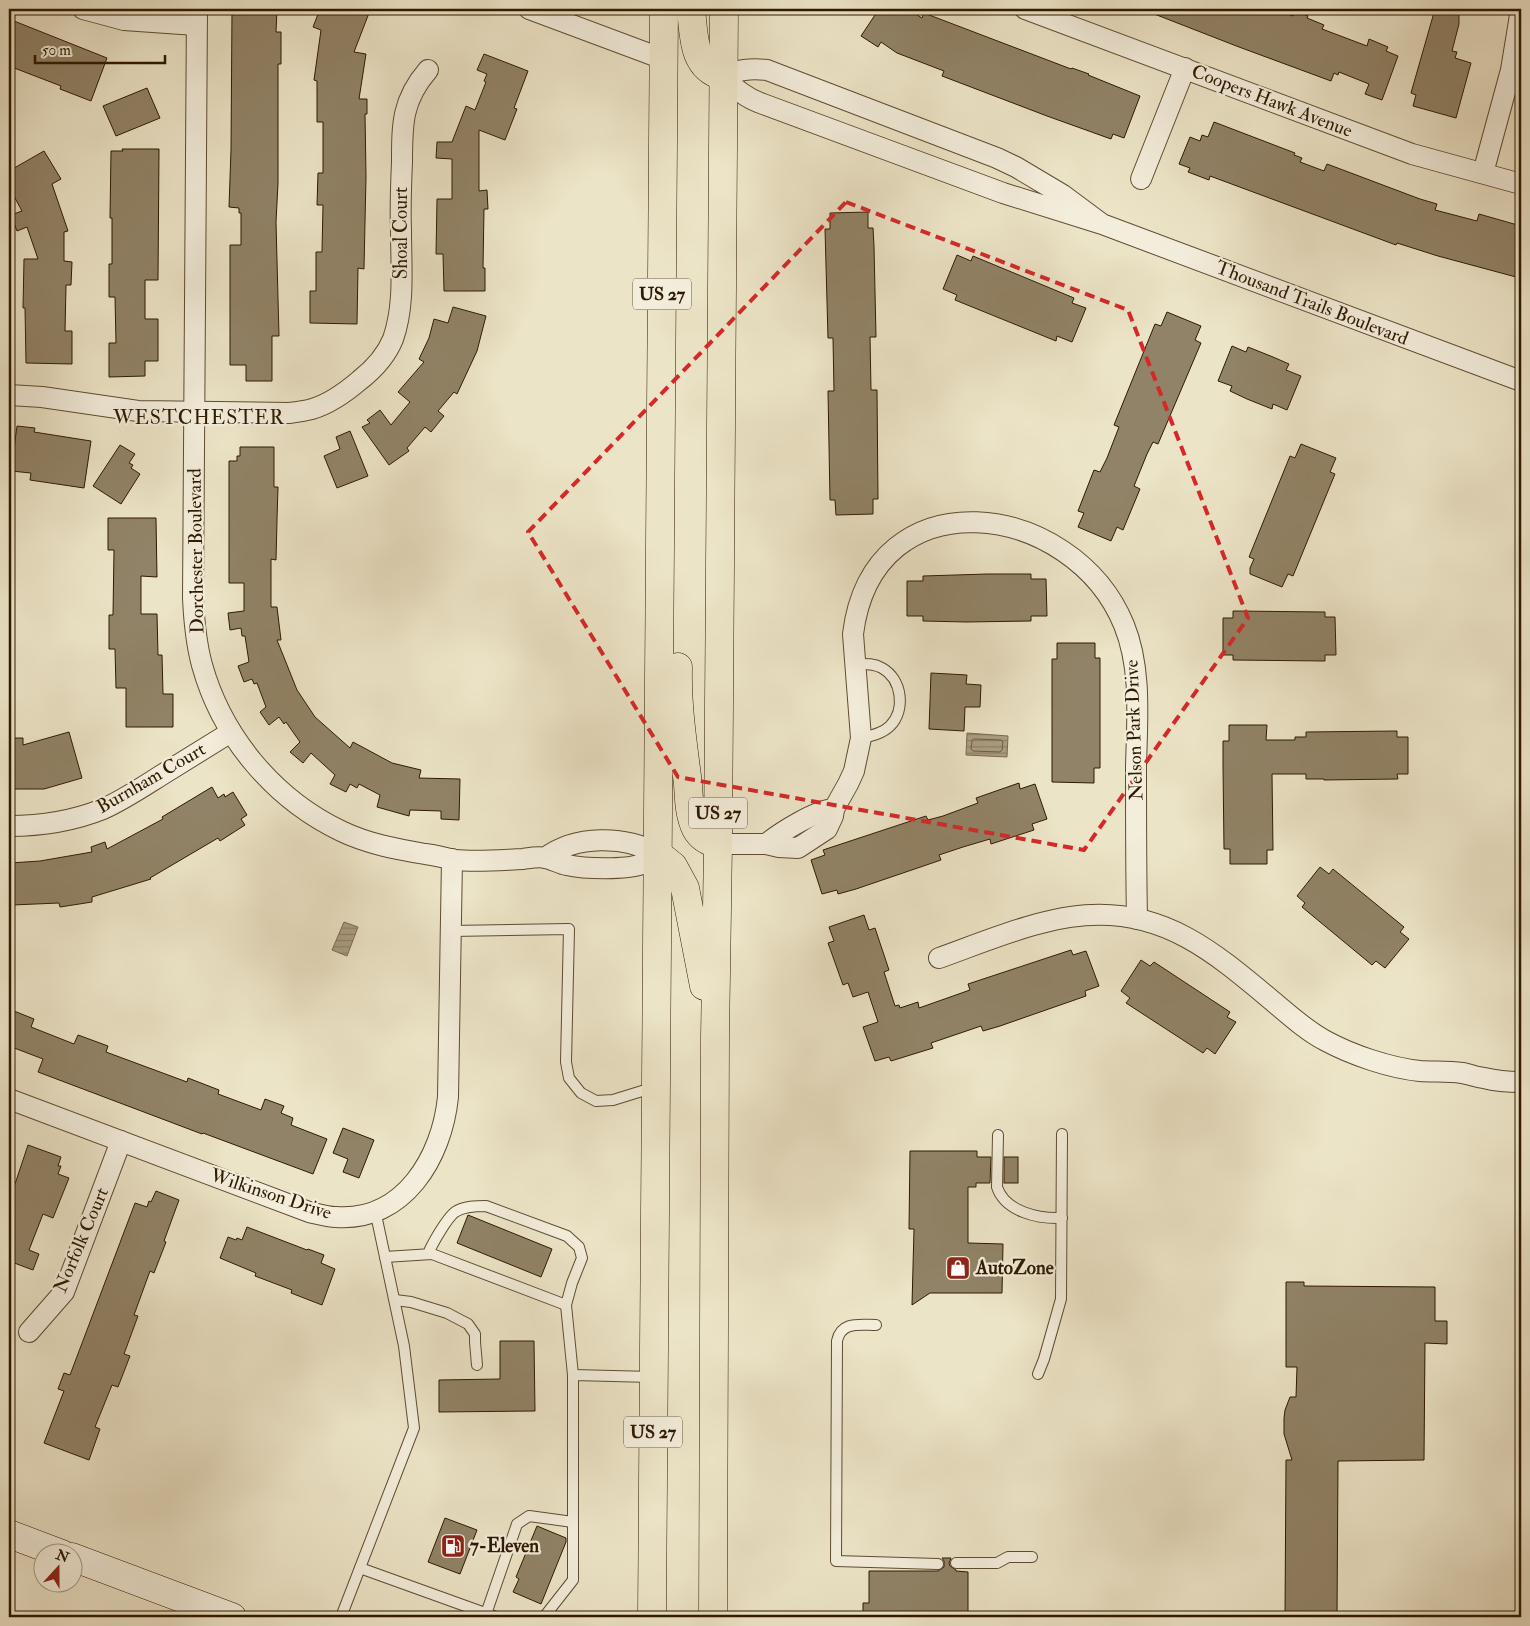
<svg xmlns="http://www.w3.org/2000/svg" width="1530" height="1626" viewBox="0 0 1530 1626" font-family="'IM FELL Double Pica',serif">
<defs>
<pattern id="water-rules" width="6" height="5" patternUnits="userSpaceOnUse" patternTransform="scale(1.25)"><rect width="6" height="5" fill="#ab9f83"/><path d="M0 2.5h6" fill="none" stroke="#8c8169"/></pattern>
</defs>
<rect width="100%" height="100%" fill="#ece4c7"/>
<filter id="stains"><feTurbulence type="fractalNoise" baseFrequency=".004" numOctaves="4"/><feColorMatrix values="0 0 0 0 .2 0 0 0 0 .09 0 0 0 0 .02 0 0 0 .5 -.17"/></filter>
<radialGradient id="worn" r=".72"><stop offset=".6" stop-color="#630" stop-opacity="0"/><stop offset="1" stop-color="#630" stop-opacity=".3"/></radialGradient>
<g fill="url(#water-rules)" stroke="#796a4f">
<polygon points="967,733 1008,736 1007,757 966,755"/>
<polygon points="344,922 358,927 347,956 332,950"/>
</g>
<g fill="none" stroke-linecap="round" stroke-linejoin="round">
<polygon stroke="#6c5c42" stroke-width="1" points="974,739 1001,740 1003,742 1002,750 1000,752 973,751 971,749 972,741"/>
</g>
<g fill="#918367" stroke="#2e1a00">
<polygon points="232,9 277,9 276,32 281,32 281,64 278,64 278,183 276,222 279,336 272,336 272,381 246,381 246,365 230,365 230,245 241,245 241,213 239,213 239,208 229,207 231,150"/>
<polygon points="320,9 357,9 369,13 354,52 366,54 359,99 367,99 367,114 365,114 366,176 364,269 358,268 357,324 310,323 310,291 316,291 316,252 322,252 323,205 317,205 318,173 323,173 323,122 317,122 317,81 314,80 321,30 313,27"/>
<polygon points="879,9 908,9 922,18 924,13 1071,69 1072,68 1089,74 1088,75 1140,96 1124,138 1113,134 1111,139 1047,116 942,76 944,71 897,53 881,42 878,47 861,36"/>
<polygon points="1144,9 1274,9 1293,16 1295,11 1308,16 1307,18 1324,25 1322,29 1367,46 1369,39 1388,47 1386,51 1398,56 1382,100 1365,94 1369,84 1339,72 1338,75 1334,73 1331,81 1239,47 1144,10"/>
<polygon points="1435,9 1459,9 1459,24 1452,51 1457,52 1455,58 1471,63 1456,118 1413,106 1416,95 1411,93"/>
<polygon points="9,19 107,58 91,101 60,89 61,86 9,66"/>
<polygon points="484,54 528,71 514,108 517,109 505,140 479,130 479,191 487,190 488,209 484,209 483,268 485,268 485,291 444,291 443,254 436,254 437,199 452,199 452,159 436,158 437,142 452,142 466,106 475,110 486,82 484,81 487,74 477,70"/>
<polygon points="147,88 160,118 116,136 103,106"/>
<polygon points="1214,122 1295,153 1294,155 1302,158 1300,162 1324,171 1327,164 1420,199 1437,204 1435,210 1477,221 1479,214 1521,226 1521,259 1516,277 1438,256 1397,243 1396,245 1210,176 1209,180 1188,172 1190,168 1179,164 1190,137 1200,141 1202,135 1208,137"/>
<polygon points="122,149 159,149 158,280 145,280 145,319 158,319 158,361 145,361 145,376 109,377 109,343 116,343 115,297 109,297 109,264 112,264 112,218 110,218 111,151 123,151"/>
<polygon points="44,151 61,179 52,184 68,231 64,232 64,261 72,262 71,285 66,285 65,331 72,331 72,364 26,363 25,308 23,308 24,259 38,259 27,227 17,231 11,215 22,211 9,187 9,171"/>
<polygon points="868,212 868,228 873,228 874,246 876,337 870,337 871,390 877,390 878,499 873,499 873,514 836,515 835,500 830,500 828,391 834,391 833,338 828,338 825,229 830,229 830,213"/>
<polygon points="957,255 971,261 973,256 1074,298 1072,303 1086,308 1072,342 1057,336 1056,341 955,300 957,295 943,289"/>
<polygon points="453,307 486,316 477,351 457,394 454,392 438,411 444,416 431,432 425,427 407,448 409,451 389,465 362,427 370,423 367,420 380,410 391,425 410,402 398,392 424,362 419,359 429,338 434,319 448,323"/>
<polygon points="1167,312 1201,326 1195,340 1201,343 1158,444 1153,442 1147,454 1134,486 1140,489 1123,530 1117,527 1111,541 1078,527 1084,513 1078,511 1094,470 1100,472 1107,458 1119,427 1114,425 1155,324 1161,326"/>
<polygon points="1232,346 1246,352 1248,347 1273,357 1289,364 1286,370 1301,376 1287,410 1273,404 1272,409 1247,399 1230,391 1232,386 1218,381"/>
<polygon points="17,426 35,428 34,432 91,441 84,488 30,480 31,473 11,471"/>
<polygon points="350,431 368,476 337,488 324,456 340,449 336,437"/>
<polygon points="1301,444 1336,458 1330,472 1335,474 1293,576 1288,574 1282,587 1250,574 1250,568 1254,559 1249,557 1290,456 1295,458"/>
<polygon points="120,445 135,454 129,463 133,465 131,468 140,474 121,504 93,486"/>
<polygon points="240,447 274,447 274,487 278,487 277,520 276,560 271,559 271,607 277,607 281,640 277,640 297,690 315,717 350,748 353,742 392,763 421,770 419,778 460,779 459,820 441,819 441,811 410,810 409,816 377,807 380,795 359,784 357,788 350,784 346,792 330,784 335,775 311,753 303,763 290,752 300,742 286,722 284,724 279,717 269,725 260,712 266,707 257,683 254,684 252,679 244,682 238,666 249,662 245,636 242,636 241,628 230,630 228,613 244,611 244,583 229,583 229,461 237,461 237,456 240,456"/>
<polygon points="108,518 156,518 157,577 141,576 141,614 157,614 158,655 162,655 163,694 173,694 173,727 126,727 126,688 116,688 115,649 109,649 109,615 113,615 114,550 108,550"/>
<polygon points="987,574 1031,574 1031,579 1046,579 1047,616 1031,616 1031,621 966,622 923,621 923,616 907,616 907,581 923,581 923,576"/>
<polygon points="1233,611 1325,612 1325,617 1335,617 1336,655 1325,655 1325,661 1233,660 1233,655 1223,655 1223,618 1233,618"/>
<polygon points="1057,643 1095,643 1095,658 1100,658 1100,768 1094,768 1094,783 1052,782 1052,659 1057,659"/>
<polygon points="931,673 967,675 966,684 981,685 980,707 965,707 964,731 929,729"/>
<polygon points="1229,725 1267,725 1266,740 1295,740 1295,737 1306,737 1306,732 1397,731 1397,737 1408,737 1408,774 1397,774 1398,779 1324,780 1324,779 1306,779 1306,774 1272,774 1273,850 1267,850 1267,864 1230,864 1230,849 1224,849 1223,766 1223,741 1229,741"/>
<polygon points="69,732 82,778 44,789 14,789 14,774 9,774 9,738 23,738 23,745"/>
<polygon points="1019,783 1020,789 1035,784 1047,819 1032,824 1034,830 991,844 990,839 963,847 939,855 941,860 856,889 838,894 837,890 822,894 811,860 825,855 823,850 926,816 928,820 943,816 978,803 976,798"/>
<polygon points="212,787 218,798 224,794 225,797 233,792 247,815 241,819 245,825 220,841 218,838 150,878 151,879 92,897 92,902 60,907 59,903 12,905 10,863 40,861 92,852 91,847 105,842 107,849 163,819 162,817"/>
<polygon points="1320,867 1329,874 1333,869 1404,927 1400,932 1409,939 1385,968 1376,961 1372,965 1302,907 1305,903 1297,896"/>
<polygon points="864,915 869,930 875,928 889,970 884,972 895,1006 899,1005 900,1008 918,1002 919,1008 970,990 968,984 1071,950 1073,955 1086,951 1099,986 1085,991 1086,996 1000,1026 983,1031 981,1026 931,1043 933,1048 891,1061 889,1057 875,1061 863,1027 878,1022 868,992 853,997 848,983 843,985 828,943 834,941 829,927"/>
<polygon points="1141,960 1150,966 1154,962 1230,1012 1227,1017 1236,1022 1215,1054 1207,1048 1203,1053 1126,1003 1130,998 1121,991"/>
<polygon points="9,1009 34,1019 31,1027 74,1044 78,1035 108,1046 106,1052 187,1082 188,1078 219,1090 218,1094 261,1110 265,1099 284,1106 281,1113 293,1118 291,1125 327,1139 313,1174 203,1133 202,1134 38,1072 43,1059 9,1046"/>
<polygon points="343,1128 374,1140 359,1178 343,1172 348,1159 333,1153"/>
<polygon points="28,1145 61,1157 58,1166 61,1166 58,1174 69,1178 53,1218 43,1214 29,1250 39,1254 33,1270 9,1261 9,1202"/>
<polygon points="910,1151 977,1151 977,1157 991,1157 990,1183 976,1183 976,1187 968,1187 968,1243 1003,1244 1002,1293 930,1293 912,1305 914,1229 909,1229"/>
<rect x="1004" y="1157" width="14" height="26"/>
<polygon points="156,1191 179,1200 164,1241 166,1242 154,1273 150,1271 134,1315 138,1316 124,1354 130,1356 118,1387 112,1385 95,1427 100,1429 89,1460 44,1443 64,1391 58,1389 64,1373 70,1375 135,1203 147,1207 149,1201 151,1202"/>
<polygon points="468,1215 552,1249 541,1277 457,1243"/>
<polygon points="247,1227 307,1250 308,1249 324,1255 321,1263 335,1269 322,1305 291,1293 292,1290 255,1276 256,1273 220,1258 228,1237 236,1240 237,1238 242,1240"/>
<polygon points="1286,1282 1304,1282 1304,1286 1435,1287 1435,1321 1447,1321 1447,1344 1425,1343 1424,1460 1338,1461 1337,1617 1285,1617 1286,1460 1292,1460 1284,1434 1284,1418 1285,1410 1290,1397 1296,1397 1297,1367 1286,1367"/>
<polygon points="500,1341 534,1341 535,1411 439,1412 439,1380 500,1379"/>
<polygon points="445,1518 477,1530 460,1574 428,1562"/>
<polygon points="537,1526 566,1538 566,1542 541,1604 513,1592 519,1579 516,1577"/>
<polygon points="942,1558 951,1558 949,1563 950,1566 956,1570 956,1571 968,1572 968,1617 863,1617 863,1603 869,1603 869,1571 938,1571 944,1567 944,1561"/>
</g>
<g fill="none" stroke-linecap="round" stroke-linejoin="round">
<defs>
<g id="lane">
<path d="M855,664c9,0 18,-1 27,4 20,11 24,42 8,58 -8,8 -20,10 -29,12"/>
<polyline points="451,931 569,929 566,1062 569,1078 581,1093 596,1101 613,1100 655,1087"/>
<path d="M998,1135l-1,52c8,25 42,32 65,31"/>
<path d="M385,1257l47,-3 134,51 6,-22 10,-25 -3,-11 -12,-11 -81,-30c-9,0 -22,0 -31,6 -8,6 -23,32 -27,42"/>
<polyline points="395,1300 411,1302 447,1313 468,1324 475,1334 475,1342 477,1365"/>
<polyline points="566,1305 573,1375"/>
<path d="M876,1325c-16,0 -35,-4 -39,16l-1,220 102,3"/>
<polyline points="1038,1374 1044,1359 1061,1299 1062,1134"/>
<polyline points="956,1563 997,1563 1008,1557 1032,1557"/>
<polyline points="360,1568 496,1617"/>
<polyline points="486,1614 517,1524 529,1516 573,1522"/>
<polyline points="341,1617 414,1428 404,1346 375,1210"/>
<polyline points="544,1617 573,1580 573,1375 652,1377"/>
</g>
<g id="street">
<polyline points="83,9 124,20 196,25"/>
<path d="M197,9l-4,589c1,22 3,45 9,67 20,72 72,134 139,166 27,13 55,18 84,23 10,1 20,4 30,6 22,2 45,0 68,-1 7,-1 16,-3 22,-1 8,1 14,6 22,7 17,4 59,5 75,-1 6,-2 11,-6 16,-10 -33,-19 -83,-19 -113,4"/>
<polyline points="529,9 663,59"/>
<polyline points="1025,9 1412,154 1521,184"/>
<polyline points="1483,173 1511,70 1521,9"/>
<polyline points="1141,179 1185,68"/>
<path d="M1102,224l-39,-29 -47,-28 -19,-9 -230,-88c-17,-2 -29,0 -44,6 12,13 23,22 40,28l240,89 99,31 419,157"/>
<path d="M9,395l33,2 96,14 151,2c8,-1 16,-2 23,-4 17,-5 34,-17 48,-29 14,-11 26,-24 33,-41 12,-34 8,-73 8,-109 -1,-23 0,-45 1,-68 0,-38 0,-62 26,-92"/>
<path d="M9,826c32,0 64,-5 94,-17 20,-9 38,-21 57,-33 23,-14 47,-29 71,-44"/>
<path d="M718,844h48l13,3 19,1 29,-19 6,-13 1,-7 14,-25 6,-13 7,-33 -8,-104c20,-161 220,-134 271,-9 18,44 13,95 12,142 0,51 0,101 1,152"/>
<path d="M766,844c15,-12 50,-34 68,-35"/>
<path d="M939,958c45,-16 105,-42 153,-43 75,-3 123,38 177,83 18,15 36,32 57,43 26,14 64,27 94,30 14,1 28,0 42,2 7,1 14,4 22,5 12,3 25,4 37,4"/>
<path d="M9,1099l300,113c9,2 18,5 27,5 68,5 106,-60 112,-120l4,-238"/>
<polyline points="29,1332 64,1292 121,1141"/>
</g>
<g id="secondary">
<polyline points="9,1534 62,1554"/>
<polyline points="72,1557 232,1617"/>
</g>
<g id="highway">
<path d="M691,9c3,26 1,59 32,67"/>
<path d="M678,667c-1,40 5,77 10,117 1,15 1,31 8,45 5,9 13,13 22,15"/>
<polyline points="658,854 673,866 685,888 704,986"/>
<polyline points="652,1617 664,9"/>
<polyline points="713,1617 715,1038 718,844 724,9"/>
</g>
</defs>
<use href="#lane" stroke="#5e4c32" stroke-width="12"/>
<use href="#street" stroke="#5e4c32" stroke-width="22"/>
<use href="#secondary" stroke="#2e1a00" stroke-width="29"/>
<use href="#highway" stroke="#2e1a00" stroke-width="29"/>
<use href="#lane" stroke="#f3eddb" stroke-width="10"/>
<use href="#street" stroke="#f3eddb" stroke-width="20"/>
<use href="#secondary" stroke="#f3eddb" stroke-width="28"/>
<use href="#highway" stroke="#ece4c7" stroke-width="28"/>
</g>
<path fill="none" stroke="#d62828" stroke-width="4" stroke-dasharray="10 6" stroke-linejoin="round" d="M846,202l282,108 120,308 -164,232 -406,-73 -150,-245z"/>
<defs>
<symbol id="shop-square" viewBox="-11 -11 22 22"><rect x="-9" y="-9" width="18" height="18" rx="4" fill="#8f2418" stroke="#f3eddb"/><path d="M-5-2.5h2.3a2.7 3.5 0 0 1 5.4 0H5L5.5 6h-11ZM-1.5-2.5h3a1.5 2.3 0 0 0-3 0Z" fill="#fff"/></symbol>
<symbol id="fuel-square" viewBox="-11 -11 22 22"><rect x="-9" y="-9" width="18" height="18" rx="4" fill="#8f2418" stroke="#f3eddb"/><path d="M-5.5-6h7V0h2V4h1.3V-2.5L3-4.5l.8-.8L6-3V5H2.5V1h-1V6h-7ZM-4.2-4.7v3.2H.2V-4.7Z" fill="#fff"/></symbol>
</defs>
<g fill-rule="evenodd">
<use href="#shop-square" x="944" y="1254" width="28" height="28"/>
<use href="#fuel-square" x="439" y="1532" width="28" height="28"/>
</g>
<g text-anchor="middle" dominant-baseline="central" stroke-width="4.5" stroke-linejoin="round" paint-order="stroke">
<g fill="#f3eddb" stroke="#695942" stroke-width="1">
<rect x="633" y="278.5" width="58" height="31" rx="4"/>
<rect x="689" y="797.5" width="58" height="31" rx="4"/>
<rect x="624" y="1416.5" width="58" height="31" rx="4"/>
</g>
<g font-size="18" font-weight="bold" fill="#2e1a00">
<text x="662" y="294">US 27</text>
<text x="718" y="813">US 27</text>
<text x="653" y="1432">US 27</text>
</g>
<g font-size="19" fill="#2e1a00" stroke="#f3eddb">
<text transform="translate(1272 101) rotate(21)">Coopers Hawk Avenue</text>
<text transform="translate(401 233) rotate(-90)">Shoal Court</text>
<text transform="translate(1312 303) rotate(21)">Thousand Trails Boulevard</text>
<text transform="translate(196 551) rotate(-91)">Dorchester Boulevard</text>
<text transform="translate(1134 730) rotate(-92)">Nelson Park Drive</text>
<text transform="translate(151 778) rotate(-30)">Burnham Court</text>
<text transform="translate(271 1194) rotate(18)">Wilkinson Drive</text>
<text transform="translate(81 1240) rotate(-67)">Norfolk Court</text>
</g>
<g font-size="19" font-weight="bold" fill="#2e1a00" stroke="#f3eddb" text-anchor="start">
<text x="976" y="1268">AutoZone</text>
<text x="470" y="1546">7-Eleven</text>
</g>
<g font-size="20" letter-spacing="1" fill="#2e1a00" stroke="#f3eddb">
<text x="199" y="417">WESTCHESTER</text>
</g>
</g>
<rect width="1530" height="1626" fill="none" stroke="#ece4c7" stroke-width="30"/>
<rect x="10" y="10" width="1510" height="1606" fill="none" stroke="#2e1a00" stroke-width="2.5"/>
<rect x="15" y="15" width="1500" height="1596" fill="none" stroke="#2e1a00"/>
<g transform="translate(58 1568) rotate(21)"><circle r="24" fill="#f3eddb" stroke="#a49983"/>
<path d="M0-4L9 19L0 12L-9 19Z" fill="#8f2418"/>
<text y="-8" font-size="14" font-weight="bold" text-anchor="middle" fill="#2e1a00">N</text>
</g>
<path d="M35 55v8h130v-8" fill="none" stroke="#2e1a00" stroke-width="2.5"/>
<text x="42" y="55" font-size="15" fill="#2e1a00" stroke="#f3eddb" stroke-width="4" paint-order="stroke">50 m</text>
<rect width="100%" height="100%" filter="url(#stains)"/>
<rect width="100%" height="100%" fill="url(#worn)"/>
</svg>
